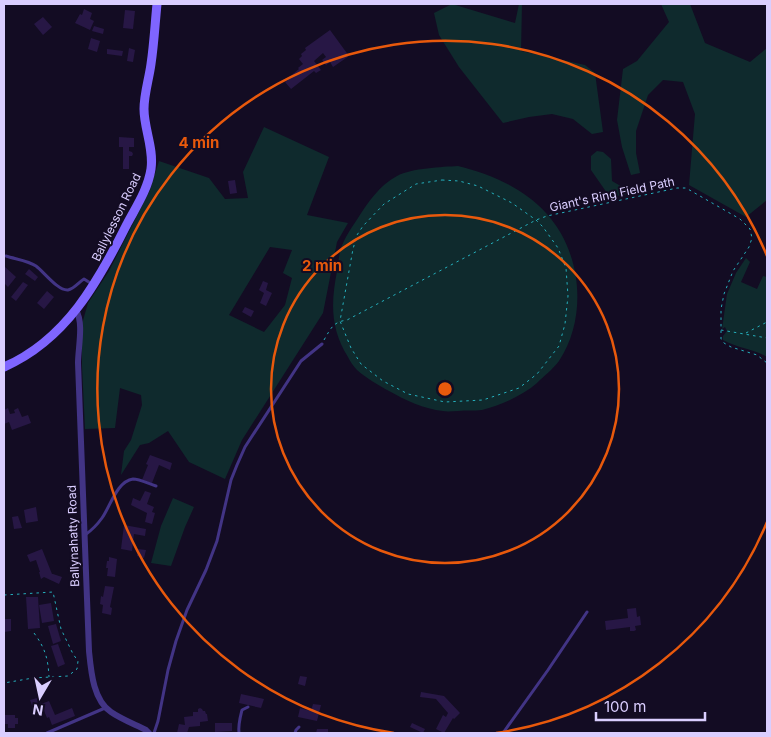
<svg xmlns="http://www.w3.org/2000/svg" width="771" height="737" viewBox="0 0 771 737" font-family="Inter,sans-serif">
<rect width="100%" height="100%" fill="#130c23"/>
<g fill="#0f2a2d" fill-rule="evenodd">
<polygon points="452,4 515,23 519,4 522,4 521,51 585,65 595,73 603,132 592,134 573,119 552,114 529,117 503,123 459,67 439,35 434,13"/>
<polygon points="661,4 690,4 705,43 750,62 767,48 767,200 746,217 689,185 695,114 683,82 663,80 648,95 636,131 636,153 640,173 631,175 622,147 617,120 623,69 637,61 669,22"/>
<path d="M264,127l65,30 -22,58 41,8 -11,19 -14,71 -81,127 -17,39 -36,-17 -21,-31 -19,12 -9,2 -19,30 3,-24 7,-11 11,-35 -1,-10 -21,-7 -5,40 -30,1 -3,-63v-42l6,-21 21,-32 41,-81 9,-29 50,17 16,21 23,-1 -5,-26zM270,247l22,3 -9,23 9,5 -7,27 -21,27 -35,-17z"/>
<polygon points="597,151 603,152 611,159 612,181 624,188 643,184 644,191 590,201 607,193 591,170 591,156"/>
<path d="M458,166c33,8 65,22 88,47 36,39 42,104 13,148 -6,8 -15,15 -22,22 -15,13 -36,22 -55,27 -8,1 -16,0 -24,1 -5,0 -10,1 -15,0 -19,-2 -38,-11 -54,-20 -11,-6 -23,-13 -32,-21 -4,-4 -7,-9 -9,-13 -18,-29 -17,-54 -11,-86 1,-7 2,-16 4,-23 4,-11 11,-21 17,-30 10,-16 22,-33 39,-42 15,-8 45,-9 61,-10z"/>
<path d="M746,258l4,4 -9,20 16,7 6,-13 4,1v80c-13,-8 -30,-9 -44,-17v-4l4,-5 -2,-4 -3,2 5,-35 9,-21z"/>
<polygon points="173,498 194,507 185,527 171,566 151,563 161,526"/>
</g>
<g fill="#271745">
<polygon points="84,9 92,13 90,19 94,21 90,30 75,23 80,14 82,15"/>
<polygon points="125,10 135,11 133,29 123,28"/>
<polygon points="43,17 52,27 43,35 34,24"/>
<polygon points="94,26 104,29 103,34 92,31"/>
<polygon points="330,30 349,56 333,67 330,62 326,65 322,60 326,57 323,53 314,61 321,70 316,73 314,71 291,89 285,82 288,80 287,79 299,69 298,68 303,64 299,59 302,56 301,54 306,50 305,48"/>
<polygon points="91,38 100,41 97,52 88,49"/>
<polygon points="129,48 135,50 133,62 127,61"/>
<polygon points="107,49 123,51 122,56 107,54"/>
<polygon points="119,137 134,138 134,147 129,147 129,151 132,152 133,154 132,156 129,156 129,169 123,169 123,147 119,147"/>
<polygon points="235,180 237,193 230,194 228,181"/>
<polygon points="4,266 16,277 8,287 4,283"/>
<polygon points="29,269 38,277 35,281 25,274"/>
<polygon points="263,281 268,283 266,290 272,293 266,306 260,303 264,293 259,290"/>
<polygon points="23,282 28,285 16,301 11,297"/>
<polygon points="47,291 54,297 44,309 37,303"/>
<polygon points="245,307 254,311 251,317 242,312"/>
<polygon points="8,408 10,414 15,413 14,410 18,408 22,417 28,415 31,423 12,430 9,422 4,424 4,410"/>
<polygon points="150,455 172,463 170,470 159,465 152,483 142,480 148,465 146,464"/>
<polygon points="145,491 151,493 147,504 154,507 152,512 155,513 152,524 145,522 147,513 131,505 133,498 140,501"/>
<polygon points="36,507 38,521 26,523 24,510"/>
<polygon points="18,516 22,528 14,529 12,517"/>
<polygon points="124,525 146,529 145,536 134,534 132,551 121,549"/>
<polygon points="42,549 52,574 53,574 62,577 59,584 44,577 41,579 39,572 40,572 36,560 30,562 27,555"/>
<polygon points="138,549 146,550 144,558 137,556"/>
<polygon points="109,557 117,559 115,577 107,576 108,568 106,568 107,561 109,561"/>
<polygon points="105,586 114,587 110,607 112,608 111,615 102,613 103,605 100,604 101,596 103,597"/>
<polygon points="26,597 38,597 40,628 28,629"/>
<polygon points="51,603 54,621 42,623 39,605"/>
<polygon points="636,608 637,617 640,616 641,625 635,626 636,630 634,631 630,631 630,627 606,630 605,621 628,618 627,609"/>
<polygon points="4,619 11,619 11,631 4,632"/>
<polygon points="56,624 61,641 53,644 48,626"/>
<polygon points="58,644 65,664 58,667 51,646"/>
<polygon points="300,676 307,677 305,686 298,684"/>
<polygon points="421,692 444,696 460,713 454,719 453,718 444,733 436,729 443,715 446,717 448,713 436,699 420,697"/>
<polygon points="241,694 264,699 261,708 239,703"/>
<polygon points="37,698 38,701 40,701 41,704 49,701 55,715 72,708 75,716 52,725 49,717 47,718 43,708 34,711 30,700"/>
<polygon points="313,704 321,705 317,721 298,717 300,708 311,711"/>
<polygon points="200,708 202,709 203,711 205,711 206,714 207,714 208,721 200,722 200,726 189,727 187,733 177,733 179,724 185,725 184,717 193,716 193,712 198,712 198,709"/>
<polygon points="4,715 15,715 15,718 18,718 18,724 15,724 15,728 8,728 8,724 4,724"/>
<polygon points="215,723 232,723 232,731 215,732"/>
<polygon points="412,723 425,729 423,733 410,727"/>
<polygon points="317,729 328,729 328,733 316,733"/>
</g>
<g fill="none" stroke-linecap="round" stroke-linejoin="round">
<g stroke="#25afbc" stroke-width="1" stroke-dasharray="2.5 4" stroke-linecap="butt">
<polygon points="442,180 459,181 478,186 512,203 536,220 543,227 558,248 566,268 568,296 565,324 559,346 537,374 519,388 483,400 445,402 408,394 383,381 361,364 351,348 340,321 353,249 357,235 363,226 384,204 416,184"/>
<polyline points="721,330 767,338"/>
<polyline points="746,333 767,322"/>
<path d="M324,340c7,-12 9,-18 23,-20l189,-100 11,-4 130,-28h9l54,31 10,10 2,9 -3,9 -16,24 -9,23 -3,15v30l3,4 7,4 26,8 10,8"/>
<polyline points="4,562 4,574"/>
<polyline points="4,595 53,592 61,629 73,654 78,661 77,669 68,676 33,678 4,683"/>
<path d="M34,633c11,15 14,25 15,44"/>
</g>
<g stroke="#423485" stroke-width="3">
<path d="M6,256c9,3 23,5 30,10 8,6 22,25 32,24 6,-1 11,-8 16,-11l8,5"/>
<path d="M85,535c7,-5 12,-10 17,-17 8,-11 15,-37 31,-39 7,0 16,5 23,7"/>
<polyline points="47,733 105,708"/>
<polyline points="154,733 158,721 168,670 176,641 187,610 206,570 217,541 231,480 237,465 245,447 301,361 322,344"/>
<path d="M239,733c-1,-8 1,-15 3,-23l6,-3"/>
<polyline points="295,733 296,730 299,727"/>
<polyline points="503,733 548,670 587,612"/>
</g>
<path stroke="#423485" stroke-width="6" d="M76,310c8,13 2,38 2,53l11,288c2,20 4,49 22,61 10,7 23,12 35,18l3,3"/>
<path stroke="#7f65ff" stroke-width="9" d="M4,367c62,-27 94,-85 123,-143 9,-17 21,-35 24,-55 3,-21 -7,-40 -7,-60 0,-15 5,-30 7,-45 3,-20 4,-40 6,-60"/>
</g>
<g fill="none" stroke="#e8590c" stroke-width="2.5">
<circle cx="445" cy="389" r="174"/>
<path d="M767 522A348 348 0 0 1 496 733M394 733A348 348 0 1 1 767 256"/>
</g>
<g text-anchor="middle" dominant-baseline="central" stroke-width="4" stroke-linejoin="round" paint-order="stroke">
<g font-size="12" fill="#daceff" stroke="#130c23">
<text transform="translate(612 194) rotate(-12)">Giant's Ring Field Path</text>
<text transform="translate(116 217) rotate(-64)">Ballylesson Road</text>
<text transform="translate(73 536) rotate(-92)">Ballynahatty Road</text>
</g>
</g>
<circle cx="445" cy="389" r="8" fill="#e8590c" stroke="#130c23" stroke-width="2.5"/>
<g font-size="15" text-anchor="middle" font-weight="bold" fill="#e8590c" stroke="#130c23" stroke-width="4" stroke-linejoin="round" paint-order="stroke">
<text x="199" y="148">4 min</text>
<text x="322" y="271">2 min</text>
</g>
<rect width="771" height="737" fill="none" stroke="#daceff" stroke-width="10"/>
<g transform="translate(40 697) rotate(189)" stroke="#130c23" stroke-width="4" paint-order="stroke">
<path d="M0-4L9 19L0 12L-9 19Z" fill="#daceff"/>
<text y="-8" font-size="14" font-weight="bold" text-anchor="middle" fill="#daceff">N</text>
</g>
<path d="M596 712v8h109v-8" fill="none" stroke="#daceff" stroke-width="2.5"/>
<text x="604" y="712" font-size="15" fill="#daceff" stroke="#130c23" stroke-width="4" paint-order="stroke">100 m</text>
</svg>
